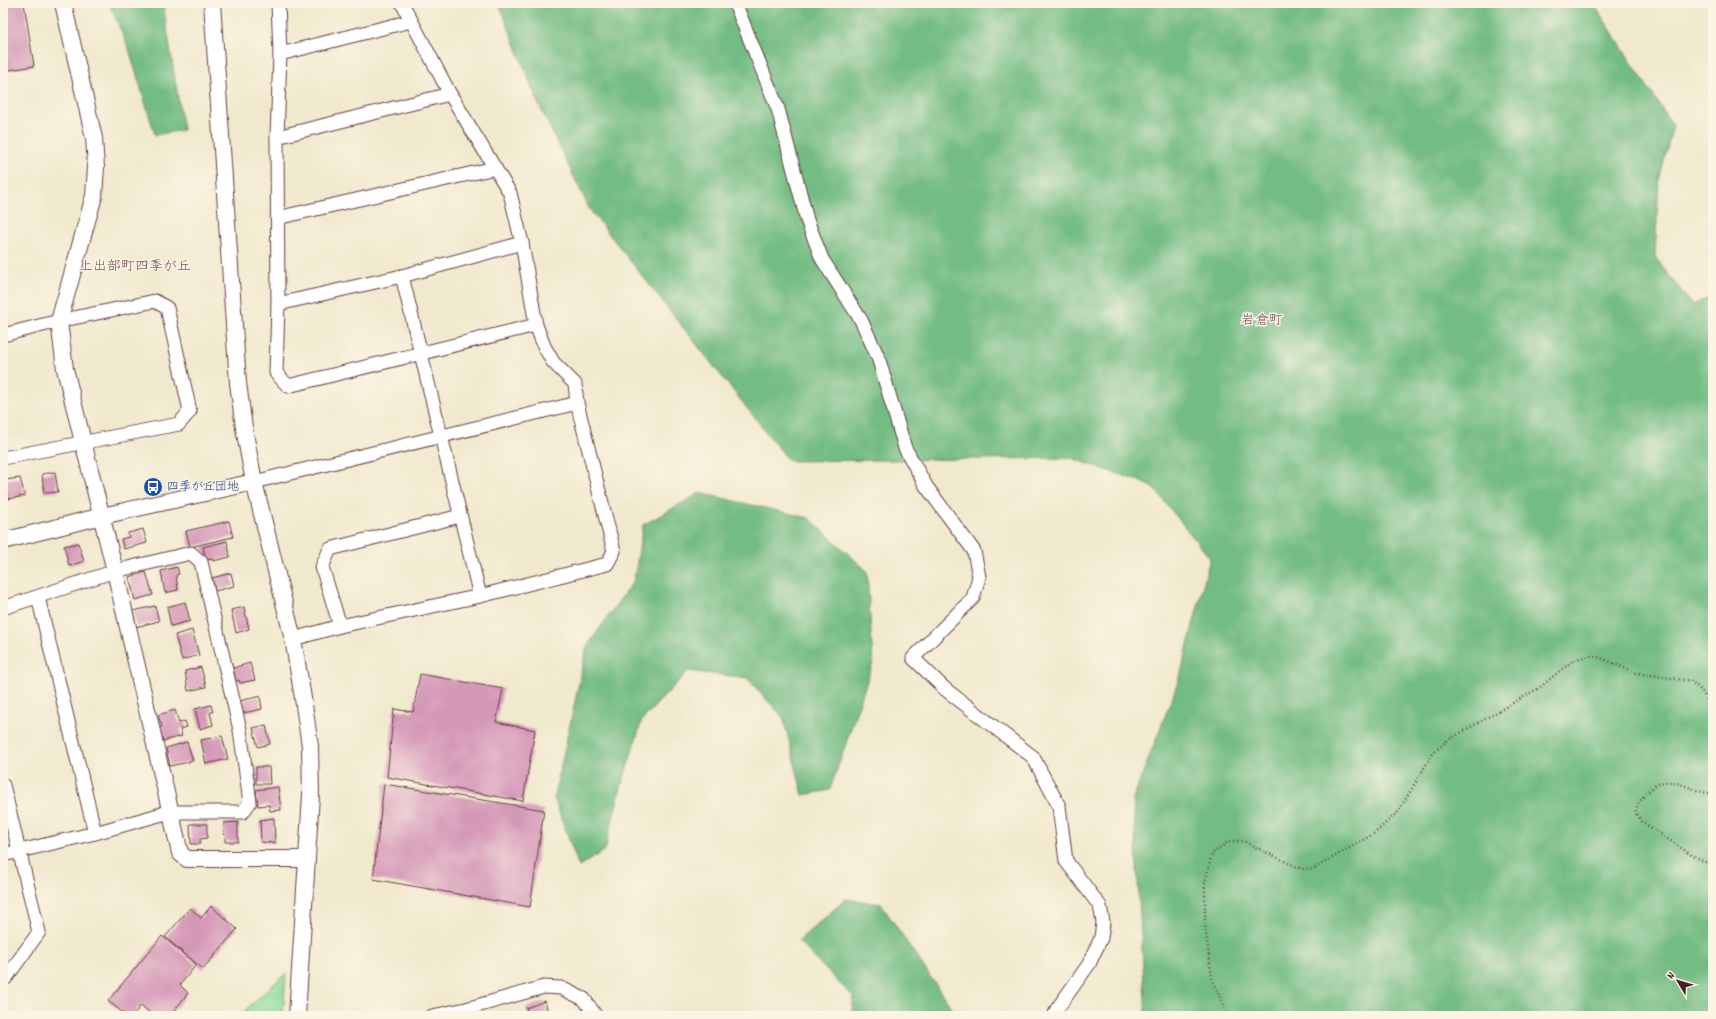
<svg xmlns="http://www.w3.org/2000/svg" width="1716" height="1019" viewBox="0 0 1716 1019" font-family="Dekko,'Klee One',sans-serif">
<rect width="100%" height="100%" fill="#fcf5e5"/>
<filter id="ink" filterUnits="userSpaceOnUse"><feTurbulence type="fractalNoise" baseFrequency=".025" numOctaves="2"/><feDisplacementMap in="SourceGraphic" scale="8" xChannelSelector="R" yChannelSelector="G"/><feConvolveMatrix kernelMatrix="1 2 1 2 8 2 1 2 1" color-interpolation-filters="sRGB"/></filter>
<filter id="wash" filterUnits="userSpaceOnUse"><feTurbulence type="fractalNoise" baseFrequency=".012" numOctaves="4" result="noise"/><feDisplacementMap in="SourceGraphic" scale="16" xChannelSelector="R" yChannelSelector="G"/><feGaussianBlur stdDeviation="0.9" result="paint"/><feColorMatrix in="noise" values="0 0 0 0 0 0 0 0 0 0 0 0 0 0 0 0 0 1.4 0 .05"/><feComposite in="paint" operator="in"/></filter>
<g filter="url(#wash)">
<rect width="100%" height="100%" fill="#f1e9cd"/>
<polygon fill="#8fdd9b" stroke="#6c7e63" points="286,973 283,1016 239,1016"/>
<g fill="#73bc83" stroke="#5e6e57">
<polygon points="109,3 163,3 183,130 155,135 129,49"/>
<polygon points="499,3 1593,3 1673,126 1659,180 1655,257 1692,305 1713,296 1713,1016 1146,1016 1133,799 1180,677 1210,558 1151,485 1071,458 789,461 590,210 538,103"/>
<polygon points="700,493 809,518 867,571 873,663 830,790 803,795 783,717 747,678 688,671 642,720 621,787 605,850 579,867 554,798 587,646 634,580 643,525"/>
<polygon points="846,899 881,904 957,1016 851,1016 854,998 798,941"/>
</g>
<g id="blocks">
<g fill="#d599b8">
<polygon points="3,3 24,3 34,66 3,71"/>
<polygon points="55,472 58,492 44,493 42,474"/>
<polygon points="20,478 25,496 8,499 5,480"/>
<polygon points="229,521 233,537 190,547 186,531"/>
<polygon points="143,529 147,543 124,549 121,539 129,537 128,533"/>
<polygon points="227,541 230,557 213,561 212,559 206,560 203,547"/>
<polygon points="78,543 84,561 69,566 64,546"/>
<polygon points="177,567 179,574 176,575 178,590 165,593 161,571"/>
<polygon points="146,572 153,595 135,600 129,577"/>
<polygon points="231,573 234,586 215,591 212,578"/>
<polygon points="185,602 190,621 171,626 167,607"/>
<polygon points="155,606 159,621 136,627 133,611"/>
<polygon points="244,607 249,629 236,633 231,610"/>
<polygon points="192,630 199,655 182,660 175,635"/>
<polygon points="250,663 255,680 240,683 239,680 236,681 233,668"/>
<polygon points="201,667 206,687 188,691 185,671"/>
<polygon points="420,674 503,689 496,722 535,730 523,801 387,777 394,709 413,712"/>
<polygon points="260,696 262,709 243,713 240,701"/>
<polygon points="211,705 213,712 210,713 213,725 200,729 195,709"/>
<polygon points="175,710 179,723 185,721 187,727 180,729 182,736 163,741 159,728 162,727 158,715"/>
<polygon points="266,725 270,744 258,747 253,728"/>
<polygon points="222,736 228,759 206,764 201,740"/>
<polygon points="187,742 193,761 170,766 166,748"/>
<polygon points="256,767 269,767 270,784 256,784"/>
<polygon points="384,784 544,810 530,907 373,879"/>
<polygon points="278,787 281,810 270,811 269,805 258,806 256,790"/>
<polygon points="274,818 275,843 261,842 260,820"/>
<polygon points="238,822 238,842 225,842 224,823"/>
<polygon points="190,824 207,824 207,838 200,839 200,844 191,844"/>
<polygon points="211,906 237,929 203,969 165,937 190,908 201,918"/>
<polygon points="162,936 196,965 180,985 188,993 170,1016 153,1016 141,1005 133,1016 127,1016 108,1001"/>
<polygon points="545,1001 549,1016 524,1016 528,1014 526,1008"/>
</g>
</g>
</g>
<g filter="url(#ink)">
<use href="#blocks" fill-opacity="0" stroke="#633d43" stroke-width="1"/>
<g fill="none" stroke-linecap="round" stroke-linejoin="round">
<defs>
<g id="minor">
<polyline points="278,3 280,54 277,137 278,304 276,373 288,386 536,325"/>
<polyline points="735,3 778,109 807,220 822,259 861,320 878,357 905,448 926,486 974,551 979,577 973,598 913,658 945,689 1033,757 1059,806 1066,861 1100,906 1103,922 1101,938 1089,964 1057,1009 1054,1016"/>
<polyline points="280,54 411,21"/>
<polyline points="277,137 450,94"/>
<polyline points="277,218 495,168"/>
<polyline points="402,276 480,596"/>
<polyline points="278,304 402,276 522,243"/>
<polyline points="3,335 59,321 155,301 167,308 190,411 179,424 3,458"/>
<polyline points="254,482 577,403"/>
<polyline points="38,597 95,833"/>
<polyline points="3,608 115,571 191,553 201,562 240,730 250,802 243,812 169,812 95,833 3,855"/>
<polyline points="340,626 322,567 330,549 460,516"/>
<polyline points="293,639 340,626 480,596 607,564 614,551 577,403 575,384 553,362 544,346 536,325 522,243 510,193 450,94 402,3"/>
<polyline points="3,785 39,932 6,978 3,979"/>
<polyline points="432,1016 466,1009 544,987 561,988 584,999 596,1016"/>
</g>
<g id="tertiary">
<polyline points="63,3 94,138 96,167 94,196 59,321 65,369 115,571 180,853 187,859 307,859"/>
<polyline points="212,3 238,383 244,428 254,482 293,639 303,698 310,746 311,795 297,1016"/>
<polyline points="3,541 102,516 254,482"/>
</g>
</defs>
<use href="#minor" stroke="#633d43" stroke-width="15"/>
<use href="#tertiary" stroke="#633d43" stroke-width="18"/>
<g stroke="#633d43" stroke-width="2.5" stroke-dasharray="1 3" stroke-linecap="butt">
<path d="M1713,793c-16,1 -32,-13 -49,-11 -10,1 -30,21 -28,31 1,3 4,6 5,8l49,33 23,12"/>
<polyline points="1228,1016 1212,978 1205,925 1205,882 1212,854 1229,841 1243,841 1301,869 1313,869 1375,833 1398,812 1433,753 1448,740 1539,688 1571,662 1580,658 1591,656 1601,658 1636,673 1691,681 1702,691 1709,704 1713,719"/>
</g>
<use href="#minor" stroke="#fff" stroke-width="13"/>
<use href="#tertiary" stroke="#fff" stroke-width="16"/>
</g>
</g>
<defs>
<symbol id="bus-disc" viewBox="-11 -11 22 22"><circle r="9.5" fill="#1a4fb4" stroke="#fcf5e5"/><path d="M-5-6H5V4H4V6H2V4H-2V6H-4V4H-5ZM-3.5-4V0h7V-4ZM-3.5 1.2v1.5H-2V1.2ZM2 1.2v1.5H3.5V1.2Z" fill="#fff"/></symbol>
</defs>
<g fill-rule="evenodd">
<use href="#bus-disc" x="142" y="476" width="22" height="22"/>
</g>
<g text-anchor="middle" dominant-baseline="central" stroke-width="3" stroke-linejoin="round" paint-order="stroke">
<g font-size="12" fill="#164399" stroke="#fcf5e5" text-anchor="start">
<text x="167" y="487">四季が丘団地</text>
</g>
<g font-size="14" fill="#7b4a5c" stroke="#fcf5e5">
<text x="135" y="267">上出部町四季が丘</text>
<text x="1262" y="321">岩倉町</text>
</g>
</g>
<rect width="1716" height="1019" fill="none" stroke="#fcf5e5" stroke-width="16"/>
<g transform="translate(1678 981) rotate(308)" stroke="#fcf5e5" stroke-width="3" paint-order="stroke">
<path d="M0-3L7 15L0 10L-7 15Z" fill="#4a1f2b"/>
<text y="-6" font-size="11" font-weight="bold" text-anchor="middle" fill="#4a1f2b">N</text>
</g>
</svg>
